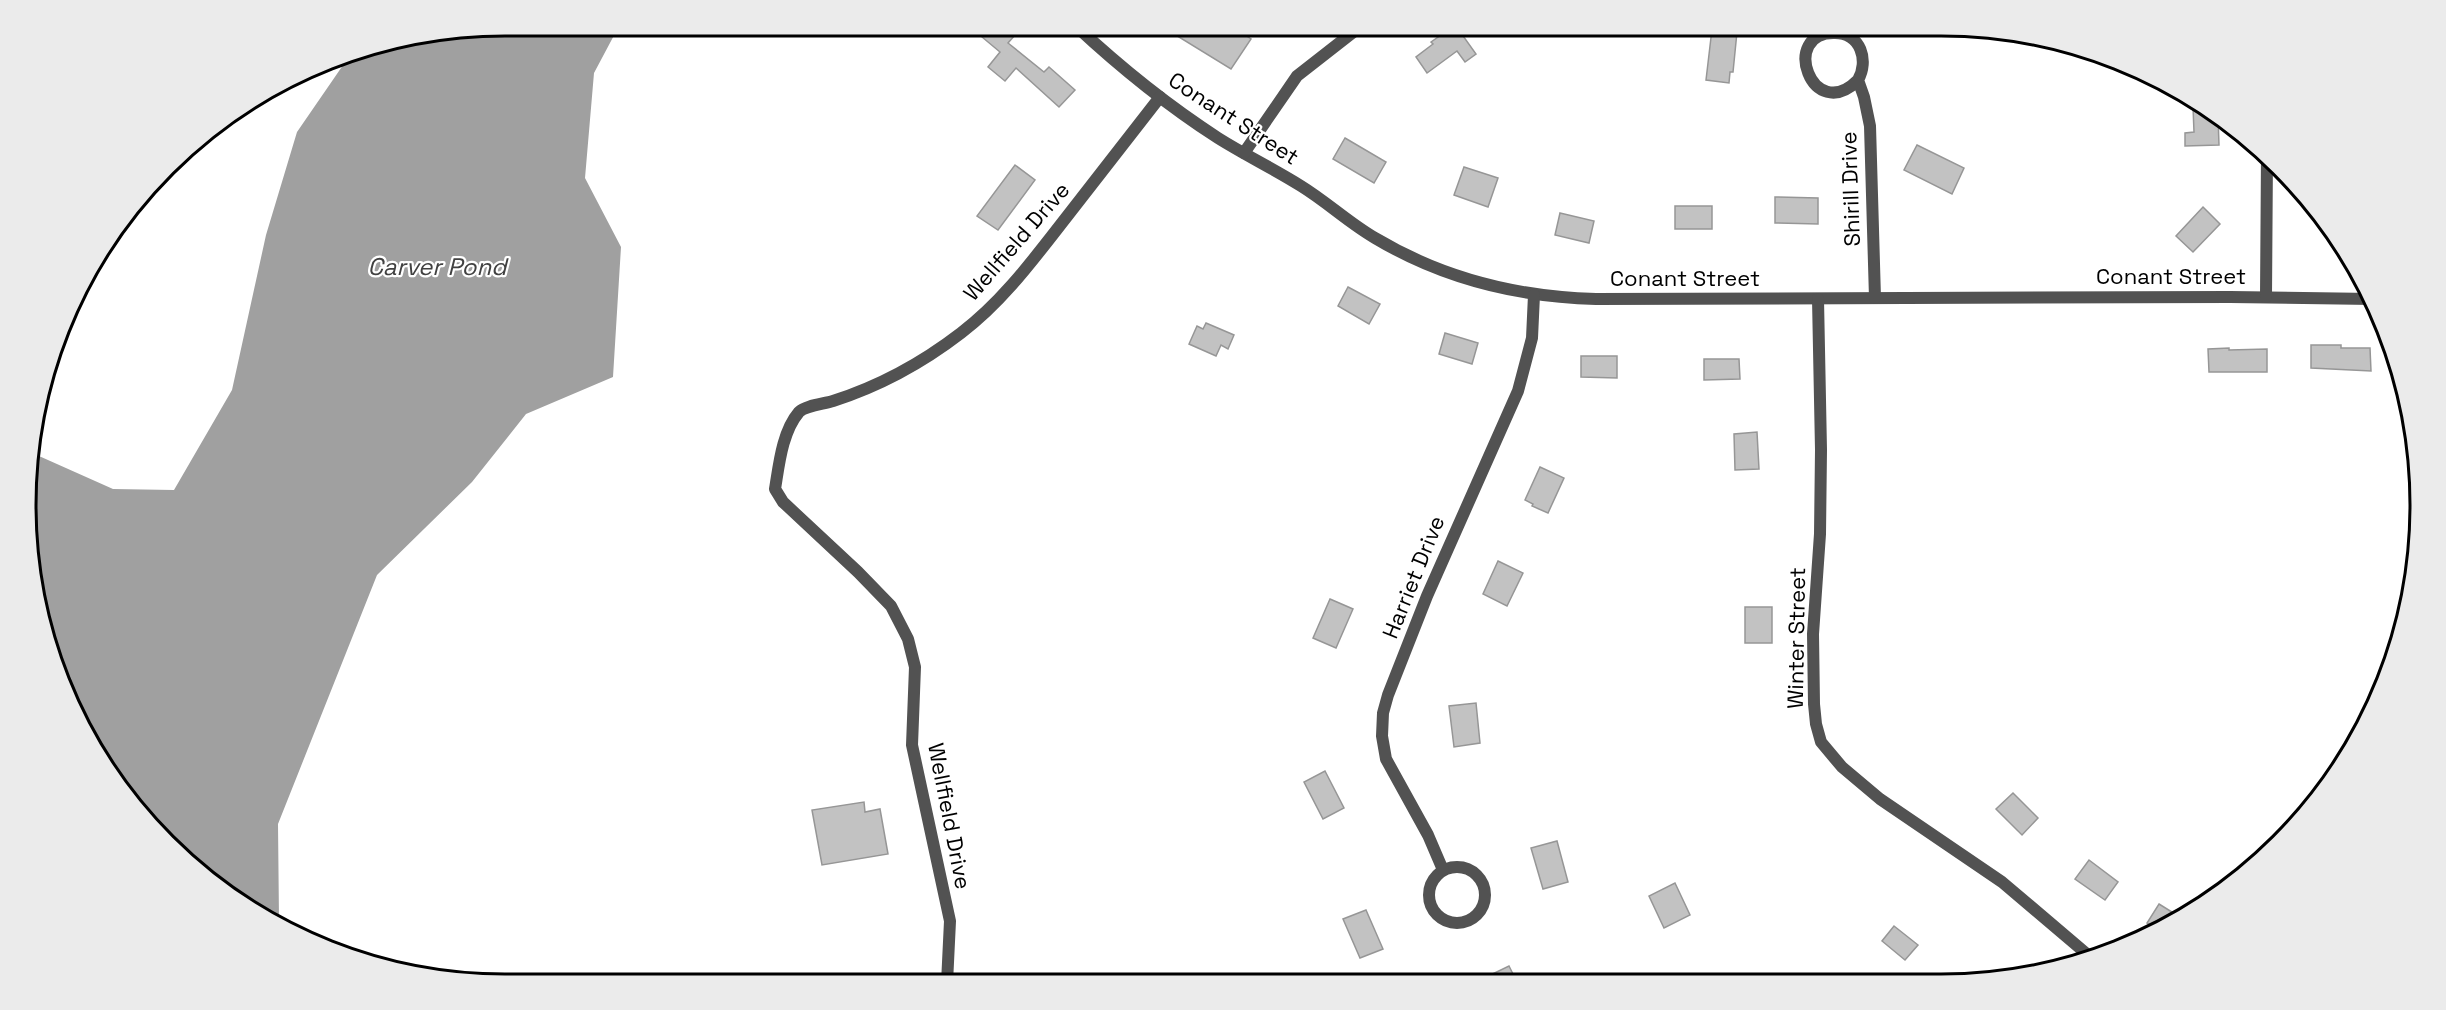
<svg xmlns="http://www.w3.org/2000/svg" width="2446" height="1010" viewBox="0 0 2446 1010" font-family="'Space Grotesk',sans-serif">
<rect width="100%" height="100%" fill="#fff"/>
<polygon fill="#a0a0a0" points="505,26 619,26 594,73 585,178 621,247 613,377 526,414 472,482 377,575 278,824 279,920 213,885 106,771 62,688 35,599 30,452 113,489 174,490 232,390 266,235 297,132 350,55 354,50"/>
<g fill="#c2c2c2" stroke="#969696" stroke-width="1.5">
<polygon points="991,26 1004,26 1015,35 1008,43 1044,72 1049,67 1075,90 1059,107 1016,68 1005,81 988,67 1000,52 982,37"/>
<polygon points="1161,26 1214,26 1230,36 1235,28 1251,39 1231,69"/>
<polygon points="1448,26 1456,26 1476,54 1465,62 1457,51 1427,73 1416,57 1433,44 1431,42 1438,37 1436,34"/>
<polygon points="1712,29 1737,32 1733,72 1730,72 1729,83 1706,80"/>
<polygon points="2204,106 2218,116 2219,145 2185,146 2185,133 2194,132 2193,107"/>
<polygon points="1345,138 1386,162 1374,183 1333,159"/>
<polygon points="1917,145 1964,168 1952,194 1904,170"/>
<polygon points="1015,165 1035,180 998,230 977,216"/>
<polygon points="1464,167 1498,178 1488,207 1454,195"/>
<polygon points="1775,197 1818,198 1818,224 1775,223"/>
<rect x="1675" y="206" width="37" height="23"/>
<polygon points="2203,207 2220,224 2193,252 2176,236"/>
<polygon points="1560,213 1594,221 1589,243 1555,235"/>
<polygon points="1348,287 1380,304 1369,324 1338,306"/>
<polygon points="1206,323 1234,335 1228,349 1221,345 1216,356 1189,344 1197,326 1203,329"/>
<polygon points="1445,333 1478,343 1472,364 1439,354"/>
<polygon points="2311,345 2341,345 2341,348 2370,348 2371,371 2311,368"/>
<polygon points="2229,348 2229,350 2267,349 2267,372 2209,372 2208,349"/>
<polygon points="1581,356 1617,356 1617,378 1581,377"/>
<polygon points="1704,359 1739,359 1740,379 1704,380"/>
<polygon points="1757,432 1759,469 1735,470 1734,434"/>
<polygon points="1540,467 1564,478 1548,513 1532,506 1533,504 1525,500"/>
<polygon points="1498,561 1523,573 1507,606 1483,594"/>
<polygon points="1330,599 1353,609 1336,648 1313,638"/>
<rect x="1745" y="607" width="27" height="36"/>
<polygon points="1476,703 1480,743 1454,747 1449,706"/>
<polygon points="1325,771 1344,808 1323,819 1304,782"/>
<polygon points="2013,793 2038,818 2022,835 1996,809"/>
<polygon points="864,802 865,812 880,809 888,854 822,865 812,810"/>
<polygon points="1557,841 1568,882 1543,889 1531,848"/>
<polygon points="2089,860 2118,882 2105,900 2075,879"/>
<polygon points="1675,883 1690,915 1664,928 1649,896"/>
<polygon points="2159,904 2180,917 2159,931 2147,923"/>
<polygon points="1366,910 1383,949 1360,958 1343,919"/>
<polygon points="1894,926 1918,945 1905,960 1882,941"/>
<polygon points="1509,966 1517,982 1476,982"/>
</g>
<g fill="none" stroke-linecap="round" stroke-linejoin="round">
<g stroke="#525252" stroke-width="12">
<path d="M1076,26c44,41 91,79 142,112 27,17 56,31 83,48 26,16 48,37 74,52 67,40 144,59 221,61l634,-2 143,2"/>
<path d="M1858,80c-46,46 -79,-49 -23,-47 26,0 34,28 23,47l6,17 6,29 5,172"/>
<polyline points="1244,153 1297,76 1361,26"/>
<polyline points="2266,297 2267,155"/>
<polyline points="1818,299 1821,450 1820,534 1813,634 1814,704 1816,724 1821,742 1842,767 1880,799 2002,882 2088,955"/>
<circle cx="1457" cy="895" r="28"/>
<polyline points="1443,870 1428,835 1386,759 1382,736 1383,713 1388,695 1427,596 1518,391 1532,338 1534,295"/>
<path d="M947,983l3,-62 -38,-176 3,-78 -7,-28 -17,-33 -33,-34 -75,-70 -8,-13c4,-24 7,-57 24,-77 7,-7 25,-8 34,-11 47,-15 89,-38 128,-68 41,-31 72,-73 104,-114 31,-40 63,-81 95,-122"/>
</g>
</g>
<g text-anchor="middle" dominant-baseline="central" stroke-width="4.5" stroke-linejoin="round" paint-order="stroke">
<g font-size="22" fill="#000" stroke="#fff">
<text transform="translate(1234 118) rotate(33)">Conant Street</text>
<text transform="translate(1850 189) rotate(-92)">Shirill Drive</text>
<text transform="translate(1016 241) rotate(-49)">Wellfield Drive</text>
<text x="2171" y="276">Conant Street</text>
<text x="1685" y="278">Conant Street</text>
<text transform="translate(1413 577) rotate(-68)">Harriet Drive</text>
<text transform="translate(1796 638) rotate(-89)">Winter Street</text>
<text transform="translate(950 816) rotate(79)">Wellfield Drive</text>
</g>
<g font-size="24" font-style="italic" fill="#414141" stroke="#fff">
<text x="437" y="266">Carver Pond</text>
</g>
</g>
<path d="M0 0H2446V1010H0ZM505 36H1941A469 469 0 0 1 2410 505V505A469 469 0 0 1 1941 974H505A469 469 0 0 1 36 505V505A469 469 0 0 1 505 36Z" fill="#ebebeb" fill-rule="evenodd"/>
<path fill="none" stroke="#000" stroke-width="3" d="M505 36H1941A469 469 0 0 1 2410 505V505A469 469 0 0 1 1941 974H505A469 469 0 0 1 36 505V505A469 469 0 0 1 505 36Z"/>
</svg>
